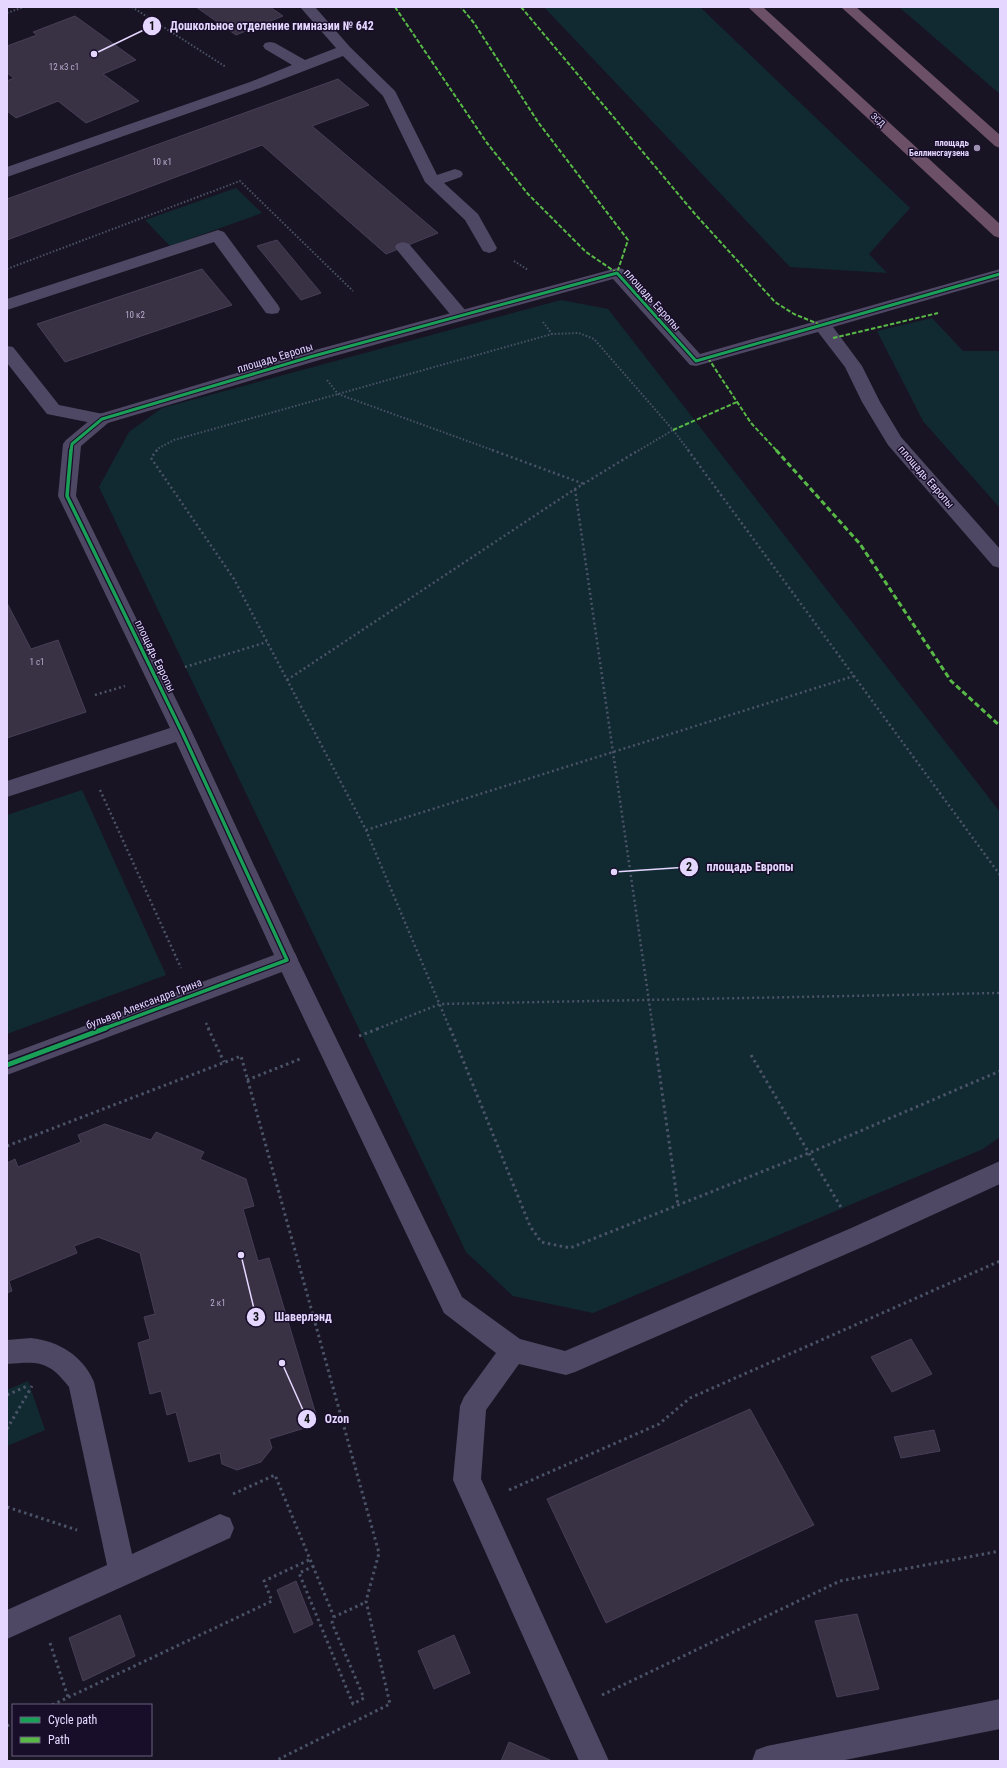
<svg xmlns="http://www.w3.org/2000/svg" width="1007" height="1768" viewBox="0 0 1007 1768" font-family="'Roboto Condensed',sans-serif">
<rect width="100%" height="100%" fill="#191423"/>
<g fill="#112a31">
<polygon points="544,7 700,7 910,208 869,254 887,273 790,267"/>
<polygon points="899,7 1000,7 1000,94"/>
<polygon points="236,188 262,213 170,246 145,220"/>
<polygon points="561,300 608,309 1000,812 1000,1137 983,1149 593,1313 513,1296 466,1252 99,487 129,432 162,408"/>
<polygon points="932,318 963,351 1000,351 1000,508 923,421 877,331"/>
<polygon points="82,790 166,975 7,1034 7,815"/>
<polygon points="28,1381 45,1430 7,1446 7,1390"/>
</g>
<g fill="#393245" stroke="#473e57">
<polygon points="196,7 270,7 283,16 236,35"/>
<polygon points="75,16 136,60 103,74 139,101 86,123 58,101 16,118 7,111 7,81 14,78 7,73 7,46 37,35 33,32"/>
<polygon points="338,79 369,105 312,126 438,233 386,254 262,145 7,240 7,199"/>
<polygon points="277,240 321,293 301,300 257,246"/>
<polygon points="202,269 232,305 65,362 37,324"/>
<polygon points="7,603 31,649 58,640 86,712 7,738"/>
<polygon points="105,1124 151,1140 156,1132 204,1152 200,1159 246,1179 254,1206 243,1209 258,1261 269,1258 317,1418 306,1421 308,1427 269,1439 272,1448 261,1462 237,1470 222,1464 220,1453 189,1462 176,1412 167,1415 161,1391 150,1394 138,1343 150,1339 144,1317 155,1314 140,1253 98,1237 74,1246 77,1253 9,1281 12,1291 7,1293 7,1163 15,1159 18,1167 81,1142 78,1135"/>
<polygon points="911,1339 932,1374 892,1392 871,1357"/>
<polygon points="750,1409 814,1525 606,1623 547,1499"/>
<polygon points="934,1430 940,1451 901,1458 894,1437"/>
<polygon points="296,1581 313,1624 294,1633 277,1590"/>
<polygon points="857,1614 879,1689 837,1697 815,1621"/>
<polygon points="120,1615 135,1656 83,1681 69,1638"/>
<polygon points="454,1635 470,1673 434,1689 418,1651"/>
<polygon points="509,1742 550,1760 550,1761 501,1761"/>
</g>
<g fill="none" stroke-linecap="round" stroke-linejoin="round">
<g stroke="#4a5367" stroke-width="2" stroke-dasharray="1.5 2" stroke-linecap="butt">
<polyline points="132,7 226,67"/>
<polyline points="7,13 24,7"/>
<polyline points="514,261 528,270"/>
<polyline points="7,269 240,181 353,291"/>
<polyline points="543,322 552,334"/>
<polyline points="327,380 338,394 495,451"/>
<polyline points="156,451 159,448 174,440 552,334 579,333 594,339 673,430 689,451"/>
<polyline points="638,451 673,430"/>
</g>
<g stroke="#4a5367" stroke-width="2.5" stroke-dasharray="2 3" stroke-linecap="butt">
<polyline points="157,450 151,458 234,579 366,830 450,1029"/>
<polyline points="492,450 584,484"/>
<polyline points="688,450 1000,875"/>
<polyline points="575,489 653,1029"/>
<polyline points="185,667 267,642"/>
<polyline points="287,680 575,489 639,450"/>
<polyline points="95,695 125,686"/>
<polyline points="100,790 181,968"/>
<polyline points="366,830 854,676"/>
<polyline points="206,1023 209,1029"/>
<polyline points="377,1029 440,1004 1000,993"/>
</g>
<g stroke="#4a5367" stroke-width="3" stroke-dasharray="2.5 3.5" stroke-linecap="butt">
<polyline points="208,1028 224,1062"/>
<polyline points="450,1028 530,1226 541,1242 570,1248 809,1153 1000,1071"/>
<polyline points="653,1028 678,1205"/>
<polyline points="359,1036 380,1028"/>
<polyline points="751,1055 842,1209"/>
<polyline points="247,1080 300,1059"/>
<polyline points="7,1146 241,1056 379,1553 366,1601 390,1704 275,1761"/>
<polyline points="7,1395 27,1386"/>
<polyline points="7,1429 32,1386"/>
<polyline points="509,1490 659,1424 690,1398 1000,1261"/>
<polyline points="233,1494 275,1475 334,1617"/>
<polyline points="7,1507 77,1530"/>
<polyline points="314,1566 299,1573 353,1704 364,1698 332,1623 334,1617 366,1602"/>
<polyline points="50,1643 68,1697"/>
<polyline points="602,1695 840,1581 1000,1551"/>
<polyline points="52,1705 272,1601 264,1581 311,1559"/>
<polyline points="7,1726 13,1723"/>
</g>
<g fill="#4f4864" fill-rule="evenodd">
<polygon points="300,7 315,7 350,47 395,91 437,175 455,169 461,171 463,174 461,177 444,183 478,214 497,248 495,251 489,253 483,251 465,220 425,182 383,96 343,56 260,88 7,177 7,167 250,82 292,65 265,49 263,46 265,43 270,42 275,43 305,60 336,48"/>
<polygon points="218,230 224,232 278,305 280,309 278,313 272,314 266,313 214,242 7,310 7,299"/>
<polygon points="403,242 409,244 466,311 468,315 466,319 460,320 454,319 397,250 395,247 397,244"/>
<polygon points="7,346 13,347 59,405 108,415 111,419 108,423 102,425 47,414 7,363"/>
<polygon points="287,951 295,953 298,960 462,1297 520,1339 565,1351 849,1229 1000,1161 1000,1184 867,1245 575,1372 566,1375 519,1364 486,1410 481,1479 609,1761 579,1761 453,1480 460,1406 464,1397 496,1353 444,1313 276,960 279,953"/>
<path d="M31,1338c28,3 52,18 63,44l38,172 88,-40 10,4 4,10 -4,10 -223,101v-29l100,-45 -38,-178c-20,-26 -30,-26 -62,-23v-24z"/>
<polygon points="1000,1699 1000,1729 840,1761 752,1761 756,1750 767,1746"/>
</g>
<polygon fill="#4f4864" fill-rule="evenodd" points="617,268 623,269 700,354 1000,269 1000,279 833,327 862,366 880,402 901,437 1000,549 1000,568 993,566 888,445 862,402 845,367 818,332 696,366 690,365 613,279 316,361 108,423 81,446 76,496 192,732 298,960 295,967 7,1075 7,1055 274,955 176,742 7,797 7,781 170,728 58,496 63,444 66,440 96,415 304,353"/>
<g fill="#6b5068" fill-rule="evenodd">
<polygon points="748,7 763,7 1000,224 1000,238 994,236"/>
<polygon points="841,7 856,7 1000,135 1000,148 995,146"/>
</g>
<g stroke="#58b947" stroke-width="2" stroke-dasharray="4.5 2" stroke-linecap="butt">
<polyline points="395,7 487,143 528,194 586,252 617,273 628,240 538,122 474,23 461,7"/>
<polyline points="521,7 695,214 775,302 794,314 821,325"/>
<polyline points="833,338 938,313"/>
<polyline points="708,358 751,423 777,451"/>
<polyline points="673,430 737,402"/>
</g>
<polyline stroke="#58b947" stroke-width="3" stroke-dasharray="5.5 3" stroke-linecap="butt" points="776,450 860,544 951,681 1000,726"/>
<defs>
<polyline id="cycleway-far2" points="71,451 72,444 102,419 310,357 617,273 696,361 1000,274"/>
<polyline id="cycleway-far1" points="71,450 67,496 182,732 287,960 103,1029"/>
<polyline id="cycleway" points="7,1065 106,1028"/>
</defs>
<use href="#cycleway-far2" stroke="#180e29" stroke-width="5"/>
<use href="#cycleway-far1" stroke="#180e29" stroke-width="6"/>
<use href="#cycleway" stroke="#180e29" stroke-width="8"/>
<use href="#cycleway-far2" stroke="#1a9f57" stroke-width="3"/>
<use href="#cycleway-far1" stroke="#1a9f57" stroke-width="3.5"/>
<use href="#cycleway" stroke="#1a9f57" stroke-width="5"/>
</g>
<circle fill="#9d92b2" stroke="#180e29" stroke-width="1.5" cx="977" cy="148" r="4"/>
<g text-anchor="middle" dominant-baseline="central" stroke-width="3" stroke-linejoin="round" paint-order="stroke">
<g font-size="9" fill="#b9add0">
<text x="64" y="67">12 к3 с1</text>
<text x="162" y="162">10 к1</text>
<text x="135" y="315">10 к2</text>
<text x="37" y="662">1 с1</text>
<text x="218" y="1303">2 к1</text>
</g>
<g font-size="9" fill="#e4d6ff" stroke="#180e29">
<text transform="translate(878 120) rotate(43)">ЗСД</text>
</g>
<g font-size="9" font-weight="bold" fill="#e4d6ff" stroke="#180e29" text-anchor="end">
<text x="969" y="143">площадь<tspan x="969" dy="10">Беллинсгаузена</tspan></text>
</g>
<g font-size="11" fill="#e4d6ff" stroke="#180e29">
<text transform="translate(652 300) rotate(48)">площадь Европы</text>
<text transform="translate(275 358) rotate(-17)">площадь Европы</text>
<text transform="translate(926 477) rotate(49)">площадь Европы</text>
<text transform="translate(155 656) rotate(64)">площадь Европы</text>
<text transform="translate(144 1004) rotate(-21)">бульвар Александра Грина</text>
</g>
</g>
<path fill="none" stroke="#e4d6ff" stroke-width="1.5" d="M94 54L152 26M614 872L689 867M241 1255L256 1317M282 1363L307 1419"/>
<g fill="#e4d6ff" stroke="#180e29" stroke-width="1.5">
<circle cx="94" cy="54" r="4"/>
<circle cx="614" cy="872" r="4"/>
<circle cx="241" cy="1255" r="4"/>
<circle cx="282" cy="1363" r="4"/>
<circle cx="152" cy="26" r="10"/>
<circle cx="689" cy="867" r="10"/>
<circle cx="256" cy="1317" r="10"/>
<circle cx="307" cy="1419" r="10"/>
</g>
<g font-size="12" text-anchor="middle" font-weight="bold" fill="#111">
<text x="152" y="30">1</text>
<text x="689" y="871">2</text>
<text x="256" y="1321">3</text>
<text x="307" y="1423">4</text>
</g>
<g font-size="12" text-anchor="middle" font-weight="bold" fill="#e4d6ff" stroke="#180e29" stroke-width="3" stroke-linejoin="round" paint-order="stroke">
<text x="272" y="30">Дошкольное отделение гимназии № 642</text>
<text x="750" y="871">площадь Европы</text>
<text x="303" y="1321">Шаверлэнд</text>
<text x="337" y="1423">Ozon</text>
</g>
<rect width="1007" height="1768" fill="none" stroke="#e4d6ff" stroke-width="16"/>
<rect x="12" y="1704" width="140" height="52" fill="#180e29" stroke="#6a5e7f"/>
<rect x="20" y="1717" width="20" height="6" fill="#1a9f57" stroke="#6a5e7f"/>
<text x="48" y="1724" font-size="12" fill="#e4d6ff">Cycle path</text>
<rect x="20" y="1737" width="20" height="6" fill="#58b947" stroke="#6a5e7f"/>
<text x="48" y="1744" font-size="12" fill="#e4d6ff">Path</text>
</svg>
